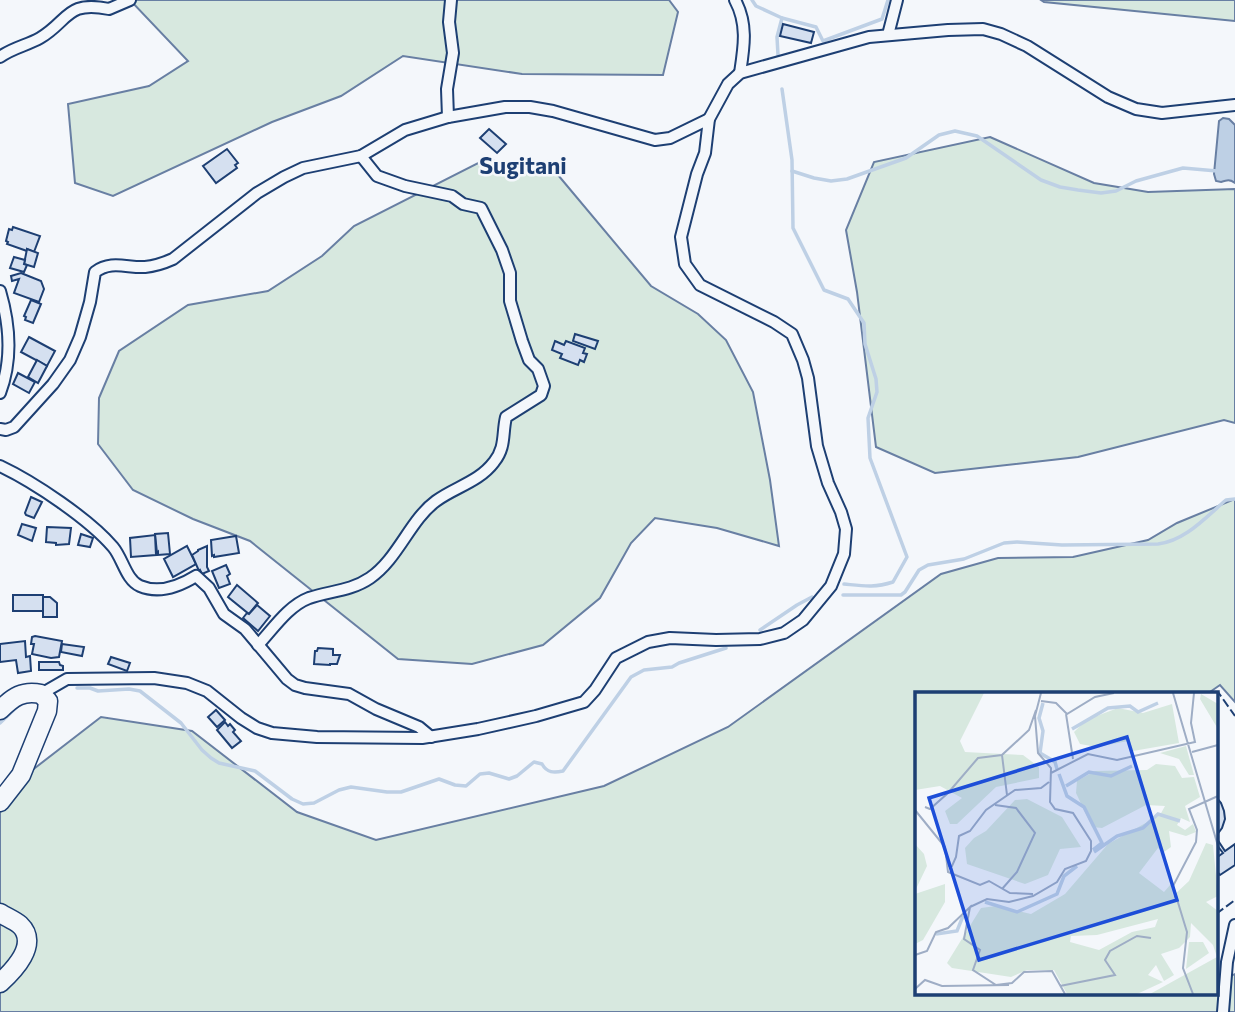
<svg xmlns="http://www.w3.org/2000/svg" width="1235" height="1012" viewBox="0 0 1235 1012" font-family="Commissioner,sans-serif">
<rect width="100%" height="100%" fill="#f4f7fb"/>
<g fill="#d7e8df" stroke="#687fa3" stroke-width="2">
<polygon points="130,0 669,0 678,12 663,75 522,74 403,56 341,96 272,122 113,196 75,183 68,104 149,86 188,61"/>
<polygon points="1041,0 1235,0 1235,21 1044,2"/>
<polygon points="990,137 1094,183 1148,192 1235,189 1235,423 1224,420 1078,457 935,473 876,447 857,292 846,230 874,162"/>
<polygon points="486,159 558,175 651,286 698,314 726,340 753,392 770,480 779,546 717,528 655,518 631,543 600,598 543,645 472,664 398,659 250,541 193,519 133,490 98,444 99,398 119,351 188,305 268,291 322,256 354,226"/>
<polygon points="1235,499 1235,702 1220,685 1207,694 916,694 916,993 1216,993 1216,983 1235,974 1235,1012 0,1012 0,795 101,717 192,731 297,812 376,840 604,786 728,727 941,574 998,558 1073,557 1148,540 1177,523"/>
</g>
<path fill="#bed0e5" stroke="#687fa3" stroke-width="2" d="M1223,118l6,1 6,6v58c-5,-4 -8,-3 -14,-1l-5,-1 -2,-7 5,-53z"/>
<g fill="none" stroke-linecap="round" stroke-linejoin="round">
<g stroke="#bed0e5" stroke-width="3.5">
<polyline points="752,0 756,6 782,18 777,37 778,55"/>
<polyline points="782,18 816,27 823,41 882,19 888,0"/>
<path d="M782,89l10,71 1,68 31,62 24,9 16,24 1,21 11,35 1,13 -9,26 2,40 37,99 -14,25c-19,6 -29,4 -49,2"/>
<polyline points="792,171 814,178 831,181 847,179 906,158 939,135 955,131 977,136 1041,180 1060,187 1078,190 1101,193 1116,191 1136,181 1183,168 1217,171"/>
<path d="M843,595h58l4,-3 14,-22 9,-5 36,-6 40,-16 13,-1 45,3 96,-1c27,-3 48,-27 68,-44l9,-1"/>
<polyline points="760,630 797,605 812,597"/>
<path d="M77,688h13l8,3 31,-2 11,2 41,32 21,27 9,8 8,5 36,8 37,28 11,5 11,-1 25,-13 12,-3 36,5h14l38,-13 16,6 11,1 14,-12 9,-1 20,6 8,-3 17,-14 8,2c5,9 12,9 21,7l68,-94 13,-7 28,-3 7,-4 47,-15"/>
<polyline points="0,723 20,704"/>
</g>
</g>
<g fill="#d5e0f0" stroke="#1d3f73" stroke-width="2">
<polygon points="783,24 814,32 811,43 780,36"/>
<polygon points="489,129 506,144 497,153 480,138"/>
<polygon points="227,149 238,163 235,165 237,168 216,183 203,166"/>
<polygon points="13,227 40,236 34,252 27,249 27,251 7,244 8,242 6,241 9,229 12,230"/>
<polygon points="27,249 38,253 34,267 24,264"/>
<polygon points="14,257 25,260 24,264 27,265 24,272 10,268"/>
<polygon points="21,273 41,281 44,289 39,302 14,293 19,279 12,281 11,276"/>
<polygon points="31,300 41,304 33,323 25,320 26,317 24,316"/>
<polygon points="575,334 598,341 595,349 573,341"/>
<polygon points="29,337 55,351 47,366 21,352"/>
<polygon points="555,341 564,345 566,341 585,348 583,353 587,354 584,362 580,360 578,365 560,358 562,354 552,350"/>
<polygon points="37,360 47,366 38,383 28,377"/>
<polygon points="18,373 35,382 29,393 13,384"/>
<polygon points="31,497 42,502 34,518 26,515 25,513"/>
<polygon points="22,524 36,528 32,541 18,535"/>
<polygon points="47,527 71,528 69,544 56,545 56,543 46,542"/>
<polygon points="168,533 170,554 158,555 158,552 157,553 155,534"/>
<polygon points="81,534 93,538 90,547 78,545"/>
<polygon points="155,535 156,555 131,557 130,538"/>
<polygon points="236,536 239,553 214,557 214,555 212,556 211,540"/>
<polygon points="187,546 196,564 173,577 164,559"/>
<polygon points="207,546 207,567 209,571 202,574 200,570 199,571 192,555 198,551 198,550"/>
<polygon points="226,565 230,574 227,576 230,584 219,588 212,571"/>
<polygon points="237,585 258,603 249,614 228,597"/>
<rect x="13" y="595" width="30" height="16"/>
<polygon points="43,597 50,597 57,603 57,617 43,617"/>
<polygon points="257,605 270,616 258,631 243,618 247,613 249,614"/>
<polygon points="35,636 62,641 59,657 51,658 32,654 34,644 31,644 32,637"/>
<polygon points="25,641 26,657 30,656 31,671 18,673 16,660 0,662 0,644"/>
<polygon points="62,644 84,647 82,656 61,652"/>
<polygon points="318,648 333,649 333,655 340,655 337,664 330,664 330,665 314,664 315,651 317,651"/>
<polygon points="111,657 130,663 127,671 108,664"/>
<polygon points="39,662 59,662 60,665 63,666 63,670 39,670"/>
<polygon points="216,710 225,720 217,727 208,717"/>
<polygon points="225,722 228,726 230,724 235,730 233,732 241,741 232,748 217,730"/>
<polygon points="1216,797 1221,803 1224,811 1225,819 1222,828 1216,836"/>
<polygon points="1219,842 1225,851 1235,844 1235,865 1220,875 1216,870 1216,858 1223,853 1216,844"/>
</g>
<g fill="none" stroke-linecap="round" stroke-linejoin="round">
<defs>
<g id="street">
<path d="M735,0c13,24 9,47 5,73"/>
<polyline points="888,35 897,0"/>
<path d="M0,57c12,-9 28,-12 40,-19 29,-17 26,-38 69,-29l21,-9"/>
<polyline points="448,117 447,89 453,53 449,22 451,0"/>
<path d="M0,291c10,34 13,68 0,102"/>
<path d="M0,429l6,1 8,-3 39,-43 17,-24 10,-23 10,-35 5,-30c16,-12 32,-4 50,-5 10,-1 19,-4 28,-8l84,-66 27,-16 19,-9 58,-12 44,-26 43,-13 57,-10h25l23,4 102,29 15,-2 39,-19"/>
<path d="M0,466c34,16 89,53 113,81 10,12 13,33 27,39 19,8 40,0 56,-10l13,12 15,26 21,15 42,50 8,6 10,3 44,6 27,15 43,18 12,10"/>
<path d="M258,645c15,-16 30,-39 51,-47 21,-7 42,-7 61,-20 28,-19 40,-58 66,-77 19,-14 43,-19 58,-39 12,-15 8,-28 12,-45l35,-22 3,-9 -6,-17 -9,-9 -7,-19 -12,-40v-28l-8,-23 -21,-42 -18,-4 -11,-8 -47,-10 -28,-10 -16,-20"/>
<polyline points="41,694 67,679 154,678 187,683 207,691 241,718 257,728 272,733 317,737 422,738 478,729 536,716 584,702 595,690 616,658 648,642 670,638 716,640 760,639 784,633 803,620 831,586 844,554 846,529 841,512 828,483 817,446 808,378 803,360 792,334 774,322 700,285 685,264 681,237 697,174 705,153 709,119 728,84 740,73 869,37 948,30 983,29 1001,34 1027,46 1108,97 1136,109 1162,113 1235,105"/>
<polyline points="1223,1012 1227,962 1235,925"/>
</g>
<g id="primary">
<path d="M0,710c13,-13 23,-20 41,-16l7,7 -1,10 -26,64 -21,27"/>
<path d="M0,913c6,4 14,7 20,12 20,19 -7,46 -20,58"/>
</g>
</defs>
<use href="#street" stroke="#1d3f73" stroke-width="14"/>
<use href="#primary" stroke="#1d3f73" stroke-width="21"/>
<use href="#street" stroke="#f4f7fb" stroke-width="10"/>
<use href="#primary" stroke="#f4f7fb" stroke-width="18"/>
<g stroke="#1d3f73" stroke-width="2" stroke-dasharray="9 3.5" stroke-linecap="butt">
<polyline points="1215,694 1218,692 1235,716"/>
<polyline points="1216,914 1235,900"/>
</g>
</g>
<g text-anchor="middle" dominant-baseline="central" stroke-width="5" stroke-linejoin="round" paint-order="stroke">
<g font-size="23" font-weight="bold" fill="#1d3f73" stroke="#f4f7fb">
<text x="523" y="165">Sugitani</text>
</g>
</g>
<g transform="translate(915 692)">
<rect width="303" height="303" fill="#f4f7fb"/>
<path d="M0,1h69l-24,48 5,11 58,3 16,12v11l-43,9 -39,37h-7l-5,-13 17,-13 -22,-12 -25,4zM286,2l17,10v25l-18,-30zM257,12l7,39 -46,8 -5,-10 -31,6 -17,-3 -6,-12 12,-12 32,-12 25,5zM271,54l8,29h-5l-10,-16 -19,-6zM241,72l19,2 7,12 12,-1 6,20 -15,9 5,16 -9,-4 -4,7 8,5 8,-6 3,8 -10,4 -17,-5 2,16 -7,5 -6,-4 -19,25 25,19 7,-8 2,12 16,-15 17,-38 7,2 5,51 -12,6 12,9v83h-68l67,-37 -4,-12 -22,-22 -1,14 -11,11 -18,6 13,21 -10,6 -8,-16 -8,10 15,7 -26,12h-70l-13,-24h-27l-16,7 -59,-9 -5,-5 34,-55 15,-2 35,8 34,-20 43,-50 52,-29 5,-9 -19,-1 -44,23 -10,-1 -16,-34 1,-12 18,-10 52,-1zM243,227l-3,8 -23,5 -33,18 -29,-8 1,-6 26,-1zM112,107l35,18 19,30 -21,2 -12,26 -23,9 -58,-20 -2,-16 9,-10 12,-7 29,-31zM0,152l9,10 3,12 -12,25zM30,192v18l-22,38 -8,4v-50zM274,250h14l6,11 -23,16z" fill="#d7e8df" fill-rule="evenodd"/>
<path fill="none" stroke="#bed0e5" stroke-width="3.5" d="M128,11l-4,15 4,13 -3,22 15,9 2,7M157,37l36,-21 22,-2 8,6 20,-9M144,82l8,22 17,11 18,36 -9,7M151,94l23,-14 22,4 21,-10M179,160l23,-16 26,-8 15,-14 22,7M70,210l32,10 40,-18 7,-18 13,-10M21,242l21,-3 6,-15"/>
<path fill="none" stroke="#9eadc5" stroke-width="2" d="M258,1l45,153M126,9l15,2 11,11 28,-17 19,-4M151,22l7,45M277,60l26,-7M136,81l37,-19 29,6 78,-18 -4,-19 3,-30M92,103l-5,-40 27,-25 7,-20M80,113l21,3 19,25 -18,39 -15,17M10,115l5,2 18,-16 30,-35 24,-3M0,118l30,37 3,25 32,13 9,-4 21,12 23,1M32,174h5l4,-9 3,-21 11,-5 16,-21 29,-20 26,-2 8,-6M55,215l17,-8 22,3 24,-6 24,-14 8,-13 21,-8 5,-10v-10l-18,-28 -18,-4 -5,-7 1,-34 -13,-15 -3,-37 6,-23M0,263l12,-4 9,-19 12,-4 22,-21 -6,32 16,11 -7,20 23,15 16,-2 12,-11 28,-1 13,23M145,294l55,-11 -10,-15 5,-9 27,-15 14,2M0,297l10,-9 17,6 67,-1M278,302l-10,-26 4,-36 -14,-46 23,-44 1,-12 -8,-21 29,-13"/>
<path fill="#1d4ed8" fill-opacity="0.15" stroke="#1d4ed8" stroke-width="3.5" d="M212,45l50,163 -198,60 -50,-162z"/>
<rect width="303" height="303" fill="none" stroke="#1d3f73" stroke-width="3.5"/>
</g>
</svg>
